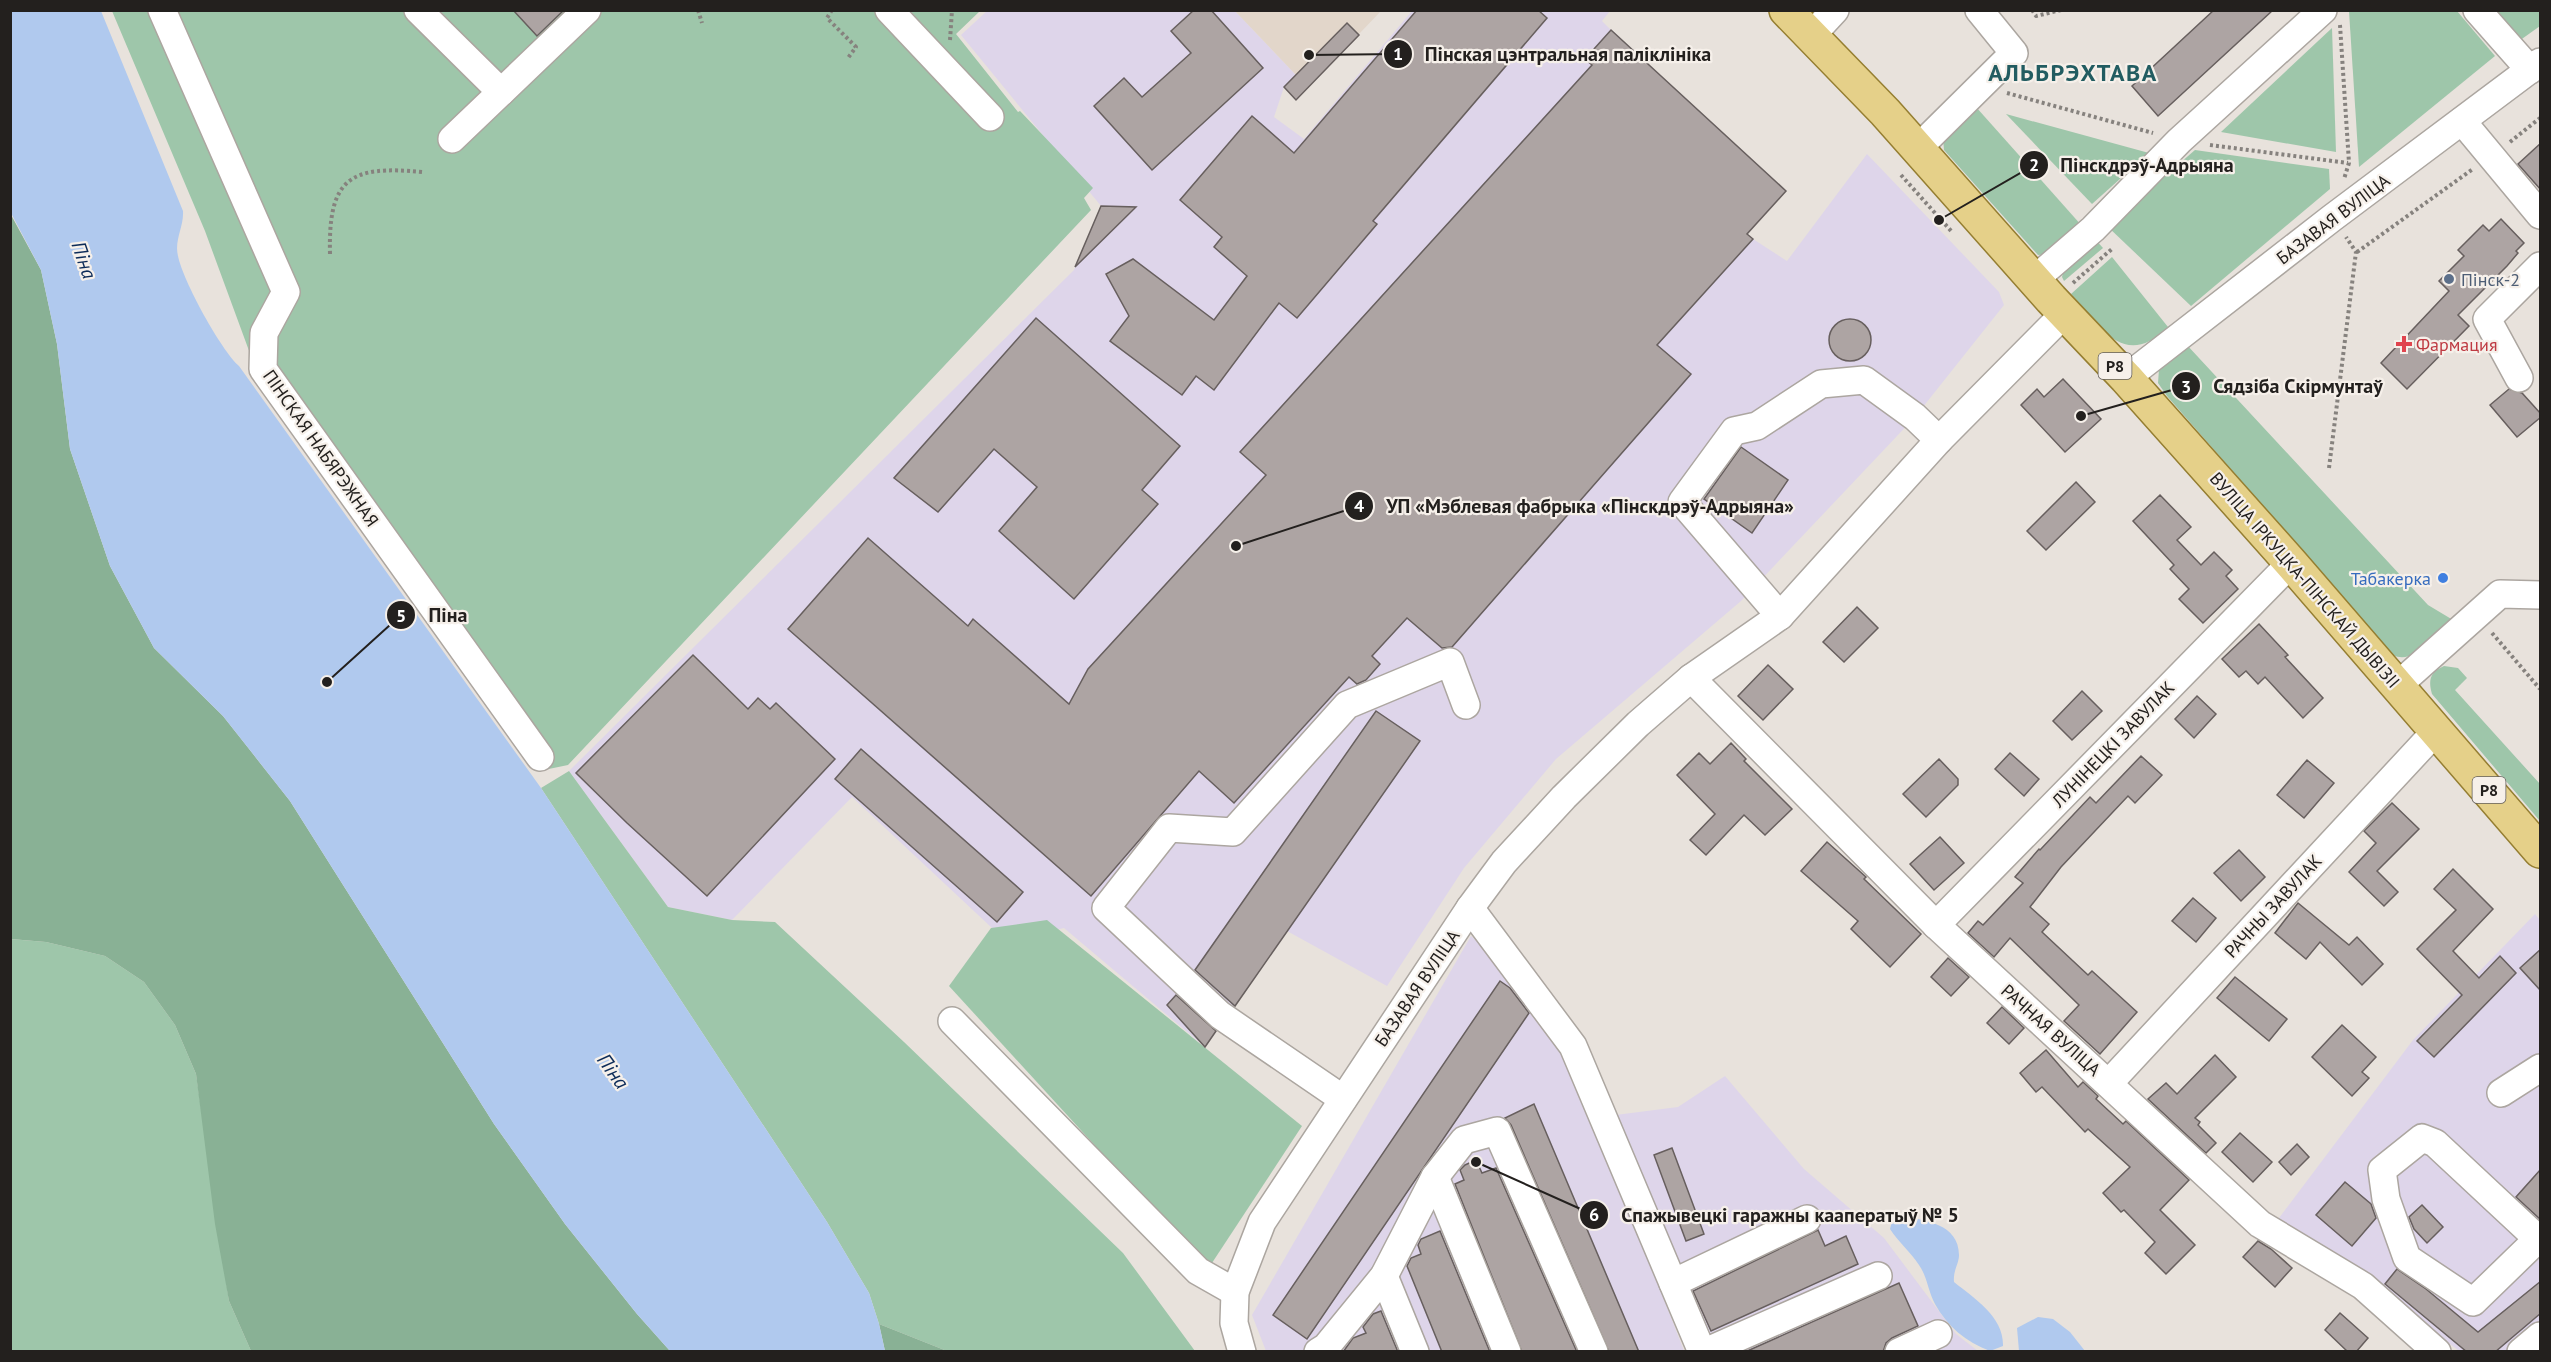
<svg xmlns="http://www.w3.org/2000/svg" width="2551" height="1362" viewBox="0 0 2551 1362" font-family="'PT Sans',sans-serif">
<rect width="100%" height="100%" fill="#e8e2dc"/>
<g fill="#ded5ea">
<polygon points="987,11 1235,11 1296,75 1284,87 1274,117 1304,139 1412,11 1610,11 1602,21 1611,30 1786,191 1747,234 1753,239 1787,261 1867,154 1999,292 2004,305 1915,417 1741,601 1556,759 1464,868 1387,986 1287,931 1205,1047 1064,928 1007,942 852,797 732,920 668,907 569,771 1074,270 1101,206 961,35"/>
<polygon points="2535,914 2540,920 2540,1324 2508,1351 2459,1351 2377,1287 2279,1218 2413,1040"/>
<polygon points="1471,936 1552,1009 1684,1351 1266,1351 1252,1315"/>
<polygon points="1725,1076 1804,1169 1884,1238 1956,1334 1978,1351 1691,1351 1600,1117 1678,1107"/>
</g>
<polygon fill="#e2d6ca" points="1235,11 1381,11 1296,100 1284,87 1296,75"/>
<g fill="#9ec6aa">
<polygon points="112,11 980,11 956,34 1018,112 1020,111 1093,188 1084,198 1091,210 568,765 539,771 259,378 205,231"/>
<polygon points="2349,11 2457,11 2495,56 2359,167"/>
<polygon points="2492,11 2540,11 2540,26 2519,41"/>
<polygon points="2332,28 2336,152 2221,132"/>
<polygon points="1976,107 2082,226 2049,254 2038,255 1944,150 1943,138"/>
<polygon points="2006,114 2149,153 2092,204"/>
<polygon points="2195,150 2329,169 2330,189 2191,306 2107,226"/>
<polygon points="2094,238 2103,248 2064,281 2062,277 2065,266"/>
<path d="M2112,257l56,70c-44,44 -68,-1 -97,-33z"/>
<path d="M2186,344l242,261 25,15c-15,13 -39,46 -60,35l-226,-259 -9,-13 1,-14z"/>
<path d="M2444,666l14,2 9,10 -12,12 85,94v37l-108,-127c-4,-14 -2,-22 12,-28z"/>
<polygon points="569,771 668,907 732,920 775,922 904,1042 1123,1253 1195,1351 947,1351 879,1324 869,1293 827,1222 541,788"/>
<polygon points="1047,920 1302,1126 1208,1269 949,986 991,928"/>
<polygon points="10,939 46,942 105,956 144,982 175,1025 196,1074 229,1301 251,1351 11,1351"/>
</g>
<g fill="#89b195">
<polygon points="10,213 41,270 57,344 70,449 110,566 154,648 223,716 290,801 494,1124 565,1224 637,1314 670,1351 251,1351 229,1301 215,1224 196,1074 175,1025 144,982 105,956 46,942 11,939"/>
<polygon points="879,1324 947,1351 885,1351"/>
</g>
<g fill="#b0c9ee">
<path d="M10,11h91l82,200c1,16 -9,29 -5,45 5,25 43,94 61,110l302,422 286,434 42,71 10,31 6,27h-215l-33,-37 -72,-90 -71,-100 -204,-323 -67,-85 -69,-68 -44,-82 -40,-117 -13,-105 -16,-74 -30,-57z"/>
<path d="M1902,1216c23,4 57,8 57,39 0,9 -6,15 -5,27 21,17 50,35 49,64l-13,5c-24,-9 -43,-25 -55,-47 -7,-13 -8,-28 -16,-39 -9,-14 -20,-22 -29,-36l2,-8z"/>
<polygon points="2038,1317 2053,1319 2070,1332 2085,1351 2019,1351 2017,1328"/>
</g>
<g fill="#ada4a3" stroke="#675f5e" stroke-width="1.5">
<polygon points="513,10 564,10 537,36"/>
<polygon points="1194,10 1211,10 1263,68 1152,170 1094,106 1124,78 1142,97 1191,53 1171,31"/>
<polygon points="1417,10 1538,10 1547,18 1373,221 1377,224 1297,318 1279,303 1214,390 1196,376 1182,395 1110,341 1129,316 1106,274 1133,259 1214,320 1247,276 1214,247 1222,237 1180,200 1252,116 1294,153"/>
<polygon points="2214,10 2273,10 2158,116 2132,86"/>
<polygon points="1347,23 1359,35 1296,100 1284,87"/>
<polygon points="1611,30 1786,191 1747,234 1753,239 1657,345 1691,374 1452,647 1442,648 1407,618 1372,656 1380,664 1366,680 1357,684 1349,677 1234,803 1199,771 1091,896 788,629 868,538 968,626 973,619 1069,704 1088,669 1266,475 1240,452 1592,65 1585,59"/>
<polygon points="2541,143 2541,190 2518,164"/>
<polygon points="1101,206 1136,207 1075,267"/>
<polygon points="2501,219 2524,243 2516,251 2518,253 2507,266 2458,315 2469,326 2407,389 2381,363 2449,291 2439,281 2464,256 2458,250 2483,225 2489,231"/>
<polygon points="1036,318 1180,446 1142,490 1158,504 1074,599 999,531 1037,487 994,449 938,512 894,478"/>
<circle cx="1850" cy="340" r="21"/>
<polygon points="2063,379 2101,419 2065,452 2021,405 2037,389 2044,397"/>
<polygon points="2509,389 2522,393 2541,414 2541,417 2517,437 2490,405"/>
<polygon points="1741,447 1788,480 1752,533 1704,499"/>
<polygon points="2076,482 2095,502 2046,550 2027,531"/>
<polygon points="2160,495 2191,527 2177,540 2201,565 2214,552 2232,570 2226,576 2238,589 2203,623 2179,599 2189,589 2170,569 2174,565 2133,521"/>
<polygon points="1857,607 1878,628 1844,662 1823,642"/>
<polygon points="2259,624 2288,655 2285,657 2323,698 2303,718 2265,677 2258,684 2246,671 2239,677 2222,659"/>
<polygon points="693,655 748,709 758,698 770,709 776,703 835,759 707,896 627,823 576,773"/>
<polygon points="1768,665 1793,689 1763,720 1738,696"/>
<polygon points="2082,691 2102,711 2072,740 2053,721"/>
<polygon points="2197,696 2216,714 2194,738 2175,719"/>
<polygon points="1376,711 1420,741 1235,1006 1195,970"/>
<polygon points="1731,743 1746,759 1744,761 1792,809 1765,835 1744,815 1706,855 1690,840 1715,814 1677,775 1699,753 1710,764"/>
<polygon points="861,749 1023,892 997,922 835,779"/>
<polygon points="2010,753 2039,779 2024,796 1995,769"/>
<polygon points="2141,756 2162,775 2135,803 2128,796 2061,867 2030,907 2049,924 2042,932 2088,975 2092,971 2137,1012 2100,1054 2064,1021 2079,1005 2010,938 1994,957 1968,933 1978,921 1983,925 2023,883 2015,877 2039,849 2040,850 2090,797 2096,803"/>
<polygon points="1939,759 1958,779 1958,785 1926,817 1903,794"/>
<polygon points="2307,760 2334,783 2304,818 2277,795"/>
<polygon points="2392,803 2419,829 2377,871 2398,892 2384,906 2349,872 2376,843 2364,831"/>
<polygon points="1940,837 1964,863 1934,890 1910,864"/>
<polygon points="1827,842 1866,877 1864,879 1921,934 1890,967 1851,929 1858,921 1801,871"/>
<polygon points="2239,850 2265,877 2241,901 2214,873"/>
<polygon points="2453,869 2493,909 2453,951 2479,978 2500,956 2516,973 2434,1057 2417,1041 2462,995 2417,949 2456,910 2434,889"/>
<polygon points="2193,898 2216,918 2196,942 2172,921"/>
<polygon points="2298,903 2349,945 2357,937 2383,964 2362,985 2320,942 2306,959 2275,933"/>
<polygon points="2541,949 2541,991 2520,968"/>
<polygon points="1948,958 1969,977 1951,996 1931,977"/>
<polygon points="2235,977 2287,1019 2269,1041 2217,998"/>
<polygon points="1500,981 1510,988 1529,1013 1307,1339 1273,1315"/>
<polygon points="1176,995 1216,1031 1205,1047 1167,1005"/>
<polygon points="2002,1007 2024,1028 2009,1044 1987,1023"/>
<polygon points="2342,1025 2376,1057 2362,1072 2369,1078 2352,1096 2312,1057"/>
<polygon points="2046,1050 2078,1087 2083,1082 2098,1096 2096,1099 2123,1124 2126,1121 2189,1180 2160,1210 2195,1245 2166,1274 2145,1253 2155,1242 2124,1210 2121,1212 2103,1193 2130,1167 2088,1129 2085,1132 2042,1087 2036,1092 2020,1073"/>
<polygon points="2215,1055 2236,1077 2195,1118 2200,1122 2198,1125 2216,1143 2206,1153 2148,1099 2166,1083 2177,1094"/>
<polygon points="1534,1104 1639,1352 1609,1352 1511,1125 1505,1118"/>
<polygon points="2240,1133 2272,1162 2253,1182 2222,1152"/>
<polygon points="2297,1144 2309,1157 2291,1175 2279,1162"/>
<polygon points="1672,1148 1704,1234 1686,1241 1654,1155"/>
<polygon points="1476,1160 1482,1173 1496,1168 1577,1352 1522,1352 1455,1184 1464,1180 1460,1170 1465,1165"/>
<polygon points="2541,1169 2541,1220 2516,1197"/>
<polygon points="2345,1182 2371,1204 2376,1218 2352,1246 2316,1215"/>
<polygon points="2422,1205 2443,1227 2427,1243 2414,1229 2409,1217"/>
<polygon points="1818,1230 1825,1246 1846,1236 1858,1264 1711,1331 1693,1291"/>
<polygon points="1440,1231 1490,1352 1442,1352 1407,1266 1411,1258 1421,1254 1418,1245 1421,1239"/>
<polygon points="2258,1241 2271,1249 2292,1268 2275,1287 2243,1257"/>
<polygon points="2397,1269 2426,1289 2478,1332 2541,1281 2541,1313 2495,1352 2467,1352 2385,1284"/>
<polygon points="1899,1283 1918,1326 1892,1338 1886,1343 1883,1352 1745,1352"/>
<polygon points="1381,1311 1398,1352 1343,1352 1353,1338 1366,1333 1363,1327 1373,1314"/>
<polygon points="2340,1313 2368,1338 2356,1352 2348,1352 2325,1330"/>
</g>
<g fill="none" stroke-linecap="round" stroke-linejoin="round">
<defs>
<g id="minor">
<polyline points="162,10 286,292 264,333 263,369 540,757"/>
<polyline points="418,10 501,92"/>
<polyline points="889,10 990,117"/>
<polyline points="2477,10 2530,70"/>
<polyline points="1810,37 1835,10"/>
<polyline points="2462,121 2540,215"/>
<polyline points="452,139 587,10"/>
<polyline points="1917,149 2014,53 1979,10"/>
<polyline points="2035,279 2093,229 2179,141 2323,10"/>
<polyline points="2126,378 2332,218 2540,62"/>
<polyline points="2519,378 2487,319 2540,266"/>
<polyline points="1780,616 1682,502 1734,431 1757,426 1821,384 1864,380 1915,417 1939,440"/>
<polyline points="1691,678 1936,925 2260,1224 2363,1286 2437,1352"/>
<polyline points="2397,686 2500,594 2540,595"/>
<polyline points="1470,908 1573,1046 1702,1352"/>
<polyline points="1936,925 2291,563"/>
<polyline points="952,1021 1198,1271 1235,1292"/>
<polyline points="2109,1083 2437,730"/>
<polyline points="2501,1093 2540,1068"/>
<polyline points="1343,1099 1220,1015 1106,908 1169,828 1233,832 1347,705 1450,662 1466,705"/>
<polyline points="1435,1177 1507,1352"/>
<polyline points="2538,1239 2435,1143 2422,1138 2382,1170 2386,1199 2407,1258 2473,1302 2540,1237"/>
<polyline points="1384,1276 1415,1352"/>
<polyline points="1673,1283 1807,1219"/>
<polyline points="1242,1352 1234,1323 1235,1292 1262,1222 1470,908 1504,862 1564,797 1638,724 1691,678 1780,616 1939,440 2065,313"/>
<polyline points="1318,1352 1326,1347 1384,1276 1435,1177 1464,1140 1497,1131 1594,1352"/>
<polyline points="1705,1352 1878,1276"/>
<polyline points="1899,1352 1938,1334"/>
<polyline points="2521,1352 2540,1336"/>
</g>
<polyline id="major" points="1786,10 1885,112 2051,299 2126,378 2291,563 2540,851"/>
</defs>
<use href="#minor" stroke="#aca6a0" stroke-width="30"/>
<use href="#major" stroke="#957e31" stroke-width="36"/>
<g stroke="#86827e" stroke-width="4" stroke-dasharray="3 3" stroke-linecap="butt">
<polyline points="698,10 702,23"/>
<polyline points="832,10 827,18 856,47 848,58"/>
<polyline points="2032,10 2036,16 2061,10"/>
<polyline points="2340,25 2349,163 2344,179"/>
<polyline points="950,40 952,10"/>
<polyline points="2007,93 2153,133"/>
<polyline points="2510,142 2540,118"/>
<polyline points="2210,145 2348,163"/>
<polyline points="1901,175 1952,232"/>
<polyline points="2357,252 2473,169"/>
<path d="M330,254c-2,-76 20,-89 92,-82"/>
<polyline points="2073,283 2113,248"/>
<polyline points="2329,468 2356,252 2346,237"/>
<polyline points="2492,633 2540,689"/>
</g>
<use href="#minor" stroke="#fff" stroke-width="27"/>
<use href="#major" stroke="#e5d089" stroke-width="33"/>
</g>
<circle fill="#5c6f8a" stroke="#f6f0ea" stroke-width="2" cx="2449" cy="279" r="6"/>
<path fill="#e0444e" stroke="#f6f0ea" stroke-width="2" d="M2401 335h6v6h6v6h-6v6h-6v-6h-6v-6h6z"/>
<circle fill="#3f7fe0" stroke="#f6f0ea" stroke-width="2" cx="2443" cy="578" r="6"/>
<g text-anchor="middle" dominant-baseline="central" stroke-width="4.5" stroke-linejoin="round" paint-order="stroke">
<g fill="#f6f0ea" stroke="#625e5b" stroke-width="1.5">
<rect x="2098.5" y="353" width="33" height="26" rx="4.5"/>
<rect x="2472.5" y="777" width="33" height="26" rx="4.5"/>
</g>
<g font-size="16" font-weight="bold" fill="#23201e">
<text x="2115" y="366">Р8</text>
<text x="2489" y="790">Р8</text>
</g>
<g font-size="18" fill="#23201e" stroke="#f6f0ea">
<text transform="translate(2333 219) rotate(-37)">БАЗАВАЯ ВУЛІЦА</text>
<text transform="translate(321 448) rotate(55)">ПІНСКАЯ НАБЯРЭЖНАЯ</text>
<text transform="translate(2305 580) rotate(49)">ВУЛІЦА ІРКУЦКА-ПІНСКАЙ ДЫВІЗІІ</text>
<text transform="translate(2113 744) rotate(-46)">ЛУНІНЕЦКІ ЗАВУЛАК</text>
<text transform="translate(2273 906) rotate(-47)">РАЧНЫ ЗАВУЛАК</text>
<text transform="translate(1417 988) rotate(-56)">БАЗАВАЯ ВУЛІЦА</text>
<text transform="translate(2051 1030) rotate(42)">РАЧНАЯ ВУЛІЦА</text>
</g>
<g font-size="18" fill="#4e5e75" stroke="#f6f0ea" text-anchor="start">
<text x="2461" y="279">Пінск-2</text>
</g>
<g font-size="18" fill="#be3a42" stroke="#f6f0ea" text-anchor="start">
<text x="2416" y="344">Фармация</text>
</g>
<g font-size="18" fill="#366cbe" stroke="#f6f0ea" text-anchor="end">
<text x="2431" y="578">Табакерка</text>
</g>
<g font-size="20" font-style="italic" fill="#0d2c59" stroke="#f6f0ea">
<text transform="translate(84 260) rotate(71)">Піна</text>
<text transform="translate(613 1071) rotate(54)">Піна</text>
</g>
<g font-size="24" font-weight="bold" letter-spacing="1.5" fill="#225c61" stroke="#f6f0ea">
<text x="2073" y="72">АЛЬБРЭХТАВА</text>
</g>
</g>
<path fill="none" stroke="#23201e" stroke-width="2" d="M1309 55L1398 54M1939 220L2034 165M2081 416L2186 386M1236 546L1359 506M327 682L401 615M1476 1162L1594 1215"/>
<g fill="#23201e" stroke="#f6f0ea" stroke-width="2">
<circle cx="1309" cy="55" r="6"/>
<circle cx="1939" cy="220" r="6"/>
<circle cx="2081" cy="416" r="6"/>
<circle cx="1236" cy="546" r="6"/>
<circle cx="327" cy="682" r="6"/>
<circle cx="1476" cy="1162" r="6"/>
<circle cx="1398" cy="54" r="15"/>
<circle cx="2034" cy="165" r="15"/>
<circle cx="2186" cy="386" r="15"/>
<circle cx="1359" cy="506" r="15"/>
<circle cx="401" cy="615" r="15"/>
<circle cx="1594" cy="1215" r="15"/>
</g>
<g font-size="18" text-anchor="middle" font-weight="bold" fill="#fff">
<text x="1398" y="60">1</text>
<text x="2034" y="171">2</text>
<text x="2186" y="393">3</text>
<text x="1359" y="512">4</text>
<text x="401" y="622">5</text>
<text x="1594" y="1221">6</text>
</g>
<g font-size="20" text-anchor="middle" font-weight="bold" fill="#23201e" stroke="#f6f0ea" stroke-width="4.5" stroke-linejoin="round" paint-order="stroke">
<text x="1568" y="61">Пінская цэнтральная паліклініка</text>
<text x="2147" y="172">Пінскдрэў-Адрыяна</text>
<text x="2298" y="393">Сядзіба Скірмунтаў</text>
<text x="1590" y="513">УП «Мэблевая фабрыка «Пінскдрэў-Адрыяна»</text>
<text x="448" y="622">Піна</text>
<text x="1790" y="1222">Спажывецкі гаражны кааператыў № 5</text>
</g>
<rect width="2551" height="1362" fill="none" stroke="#23201e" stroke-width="24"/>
</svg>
